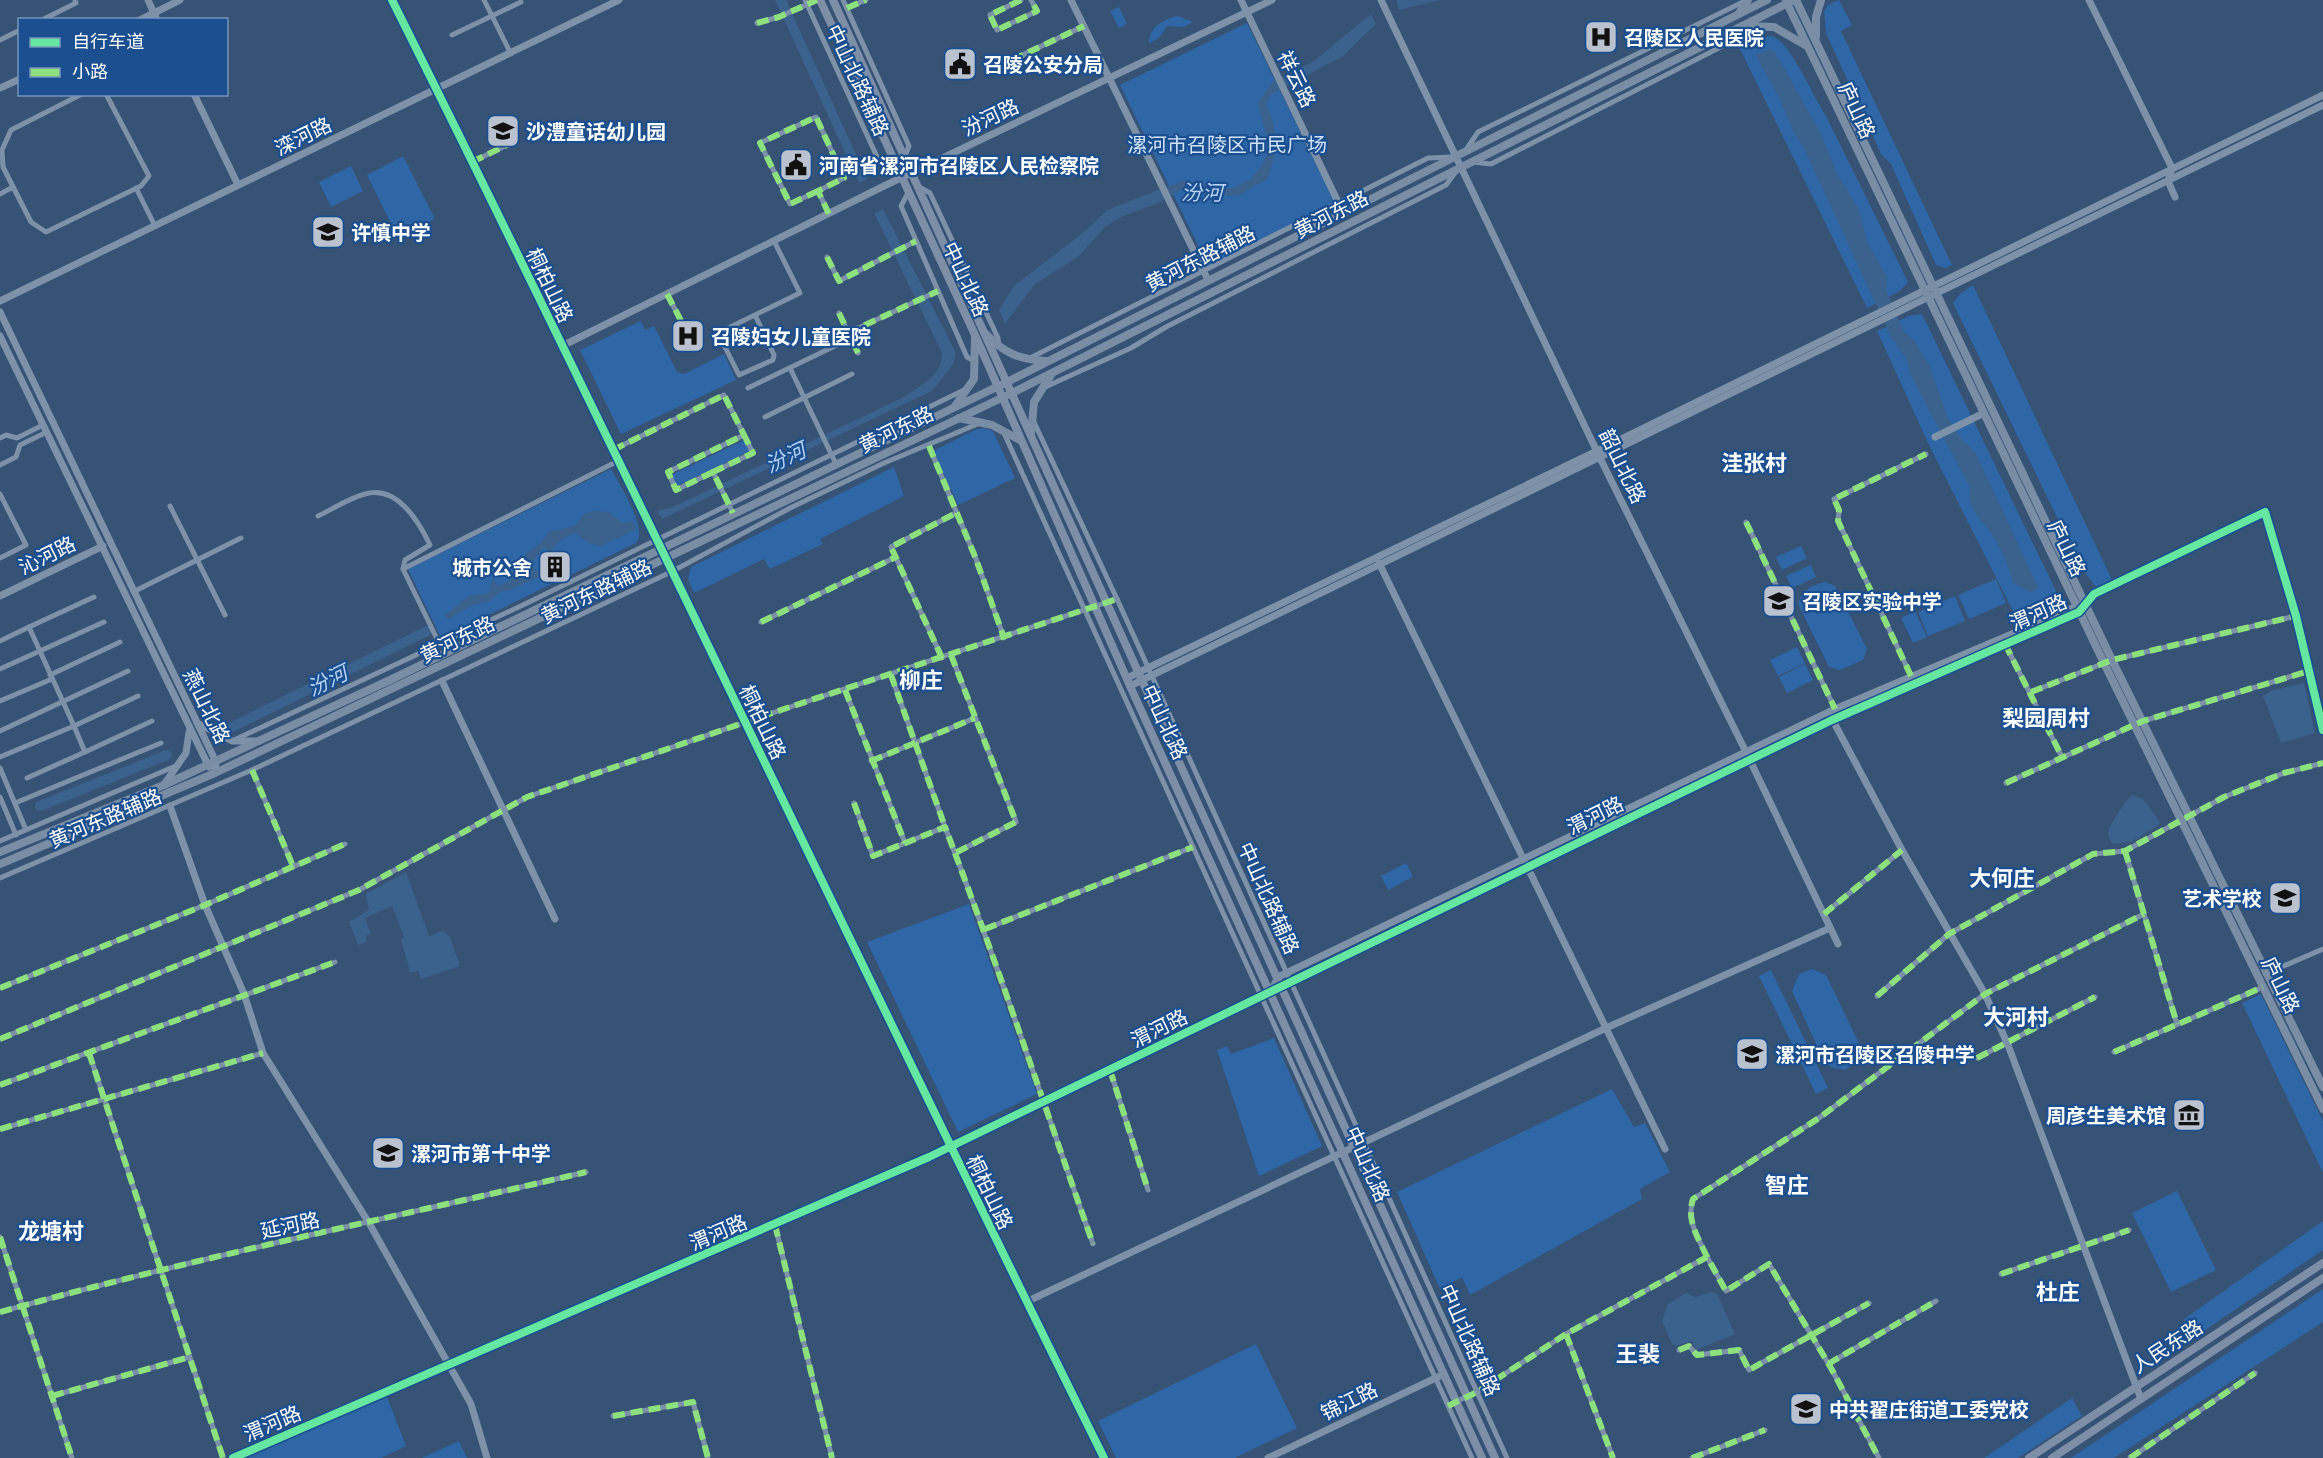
<svg xmlns="http://www.w3.org/2000/svg" width="2323" height="1458" viewBox="0 0 2323 1458" font-family="Quicksand,'Noto Sans SC',sans-serif">
<rect width="100%" height="100%" fill="#365274"/>
<g fill="#2f66a5">
<polygon points="1839,0 1852,25 1841,31 1952,265 1945,268 1936,265 1891,164 1881,154 1826,33 1824,11 1828,5"/>
<polygon points="1119,7 1127,24 1119,28 1110,11"/>
<path d="M1178,16l15,6 -10,5 -16,-1 -8,12 -10,5c0,-16 15,-24 29,-27z"/>
<polygon points="1247,23 1335,203 1208,266 1120,85"/>
<path d="M1772,36c19,7 41,60 54,80l82,166 -8,9 -33,17 -128,-261 17,-9z"/>
<polygon points="403,156 435,219 398,238 367,175"/>
<polygon points="351,166 363,191 331,207 319,182"/>
<polygon points="1973,285 2112,580 2097,588 2082,569 1953,303 1960,294"/>
<polygon points="1922,314 2057,593 2014,613 1929,445 1877,331 1909,316"/>
<polygon points="641,321 645,330 654,326 677,372 684,374 724,354 736,380 621,434 580,350"/>
<polygon points="985,428 993,431 1015,478 958,505 933,451 977,429"/>
<polygon points="744,440 750,451 677,486 671,475"/>
<polygon points="894,467 904,496 820,539 823,544 770,569 764,559 694,593 688,579 691,567"/>
<path d="M611,469c8,15 38,61 25,74l-195,95 -33,-69z"/>
<polygon points="1801,546 1807,558 1782,570 1776,557"/>
<polygon points="1811,565 1816,577 1792,588 1786,576"/>
<polygon points="1996,579 2006,603 1969,619 1958,595"/>
<path d="M1825,582l10,4 32,63 -4,11 -23,10 -11,-3 -31,-63c4,-15 13,-18 27,-22z"/>
<polygon points="1955,596 1965,621 1928,636 1918,612"/>
<polygon points="1915,611 1927,637 1913,643 1901,618"/>
<polygon points="1797,647 1805,663 1778,676 1770,660"/>
<polygon points="1805,664 1813,680 1787,693 1779,677"/>
<polygon points="1406,863 1413,877 1388,890 1381,876"/>
<polygon points="969,904 1037,1094 958,1132 867,942"/>
<path d="M1812,969l14,6 34,70c1,13 -4,20 -16,25l-13,-3 -7,-6 -32,-70 7,-17z"/>
<polygon points="1771,970 1828,1088 1816,1094 1759,976"/>
<polygon points="2261,994 2323,1121 2323,1173 2242,1003"/>
<polygon points="1274,1038 1322,1146 1259,1176 1217,1050 1227,1046 1231,1054"/>
<polygon points="1612,1089 1634,1127 1645,1123 1670,1172 1640,1189 1642,1199 1470,1295 1462,1277 1440,1289 1397,1192"/>
<polygon points="2177,1191 2216,1270 2171,1292 2132,1213"/>
<polygon points="2323,1221 2323,1250 2192,1339 2184,1319"/>
<polygon points="2323,1289 2323,1322 2114,1458 2071,1458"/>
<polygon points="1256,1344 1297,1428 1235,1458 1116,1458 1098,1421"/>
<polygon points="387,1397 406,1446 381,1458 246,1458"/>
<polygon points="2072,1398 2082,1416 2018,1458 1984,1458"/>
<polygon points="459,1441 467,1458 422,1458"/>
</g>
<g fill="#3b618d" fill-rule="evenodd">
<polygon points="775,0 786,0 867,179 859,183"/>
<polygon points="1396,0 1440,0 1399,10"/>
<path d="M1371,14l5,10 -33,32 -71,38 -6,10c12,26 12,50 1,75l-28,16 -21,1 -37,-6 -23,13 -37,14 -16,10 -26,29 -45,29 -29,39 -6,-14 15,-24 71,-55 22,-21 77,-30 47,9 19,-9 12,-14 5,-12v-15l-9,-36 14,-21 42,-21z"/>
<path d="M1770,49l5,3 46,82 15,38 23,38 9,34 19,33 -1,13 18,42 10,8 15,25 19,54 14,21 13,12 63,135 -6,6 -19,-10c-4,-17 -13,-37 -23,-52 -13,-18 -22,-19 -20,-44l-59,-111 -5,-18 -15,-21 -87,-189c-12,-17 -17,-32 -25,-51 -7,-13 -16,-27 -23,-42z"/>
<path d="M883,209l73,144 -2,10 -22,28 -270,128 -5,-8 16,-4 231,-110c17,-12 38,-21 38,-44l-68,-140z"/>
<path d="M593,511l16,1 13,11 10,-2 4,8 -35,17 -13,-3 -12,-10 -11,4 -10,9 -16,31 -29,13 -11,2 -9,9 -19,5 -23,13 -3,-4 24,-19 20,-3 7,-24 10,-2 11,9 8,-2 3,-6 -3,-13 16,-12 7,-11 27,-6 9,-12zM544,547l5,5 -7,17 -8,2 -1,-10zM504,571l5,1 1,9 -12,5 -5,-7 5,-6z"/>
<polygon points="2304,683 2315,733 2281,743 2263,696 2271,691"/>
<path d="M2132,795l11,4 17,23 -2,4 -27,16 -18,2c-2,-3 -4,-6 -5,-10 0,-7 18,-35 24,-39z"/>
<polygon points="406,872 429,936 443,931 450,937 460,966 421,979 418,971 410,973 401,939 404,937 392,906 365,918 371,934 366,936 367,942 358,945 349,922 369,910 366,894"/>
<polygon points="1712,1292 1717,1294 1735,1334 1696,1350 1692,1341 1676,1346 1672,1344 1662,1321 1668,1304 1686,1293 1695,1297"/>
</g>
<g fill="none" stroke-linecap="round" stroke-linejoin="round">
<g stroke="#3b618d" stroke-width="10">
<polyline points="228,729 427,631"/>
<polyline points="40,806 167,755"/>
</g>
<g stroke="#7d92a8" stroke-width="5">
<polyline points="484,0 511,54"/>
<polyline points="805,0 878,159 893,160"/>
<polyline points="843,0 909,146 905,156"/>
<polyline points="1021,0 990,15 997,30 1037,11 1031,0"/>
<polyline points="847,8 866,0"/>
<polyline points="42,20 76,3 75,0"/>
<polyline points="757,23 779,17 817,0"/>
<polyline points="452,35 521,2"/>
<polyline points="0,40 20,30"/>
<polyline points="1012,60 1084,26"/>
<polyline points="82,94 11,130 2,150 3,167 31,222 46,232 141,186 149,176 106,94"/>
<polyline points="1466,150 1478,132 1747,0"/>
<polyline points="472,162 515,141"/>
<polyline points="1473,162 1491,164 1758,28"/>
<polyline points="919,187 930,193 998,338 999,346"/>
<polyline points="136,188 155,226"/>
<polyline points="818,191 790,204 760,143 816,117 844,178 818,191 829,214"/>
<polyline points="908,193 901,206 967,357 974,361"/>
<polyline points="0,194 13,187"/>
<polyline points="827,257 839,281 916,241"/>
<polyline points="667,294 688,334"/>
<polyline points="839,313 858,353"/>
<polyline points="755,315 774,355 773,360 739,375 718,333 800,293 774,241"/>
<polyline points="848,333 938,291"/>
<polyline points="1028,359 1428,158 1452,157"/>
<polyline points="790,368 836,464"/>
<polyline points="748,388 839,344"/>
<polyline points="1043,388 1131,348 1166,327 1446,185 1457,170"/>
<polyline points="765,417 852,374"/>
<polyline points="1033,420 1117,599 1507,1458"/>
<polyline points="1003,431 1472,1458"/>
<polyline points="0,438 6,435 17,438 43,425"/>
<polyline points="929,446 976,559 1004,638"/>
<polyline points="613,450 724,395 744,435"/>
<polyline points="0,465 16,457 20,445 47,432"/>
<polyline points="713,472 676,490 668,472 744,435 753,453 713,472 733,513"/>
<polyline points="0,494 26,545 0,558"/>
<polyline points="170,506 225,615"/>
<path d="M318,516c15,-7 31,-18 47,-22 32,-9 54,28 65,51l-25,15 -2,9"/>
<polyline points="1746,522 1835,709"/>
<polyline points="133,592 241,538"/>
<polyline points="2088,605 2094,594 2265,512 2296,616 2323,730"/>
<polyline points="761,622 896,557"/>
<polyline points="29,627 94,597"/>
<polyline points="0,641 29,627 74,726 0,757"/>
<polyline points="439,643 403,569 618,461"/>
<polyline points="2005,644 2062,757"/>
<polyline points="951,655 1016,822 955,853"/>
<polyline points="942,658 891,547 956,513"/>
<polyline points="0,669 104,622"/>
<polyline points="50,675 120,642"/>
<polyline points="891,675 945,827"/>
<polyline points="1911,676 1838,521 1839,510 1834,499 1926,454"/>
<polyline points="845,690 905,843"/>
<polyline points="2031,692 2112,660 2296,616"/>
<polyline points="138,696 74,726 85,752 152,721"/>
<polyline points="0,701 52,679"/>
<polyline points="0,731 128,671"/>
<polyline points="234,740 523,605 964,390"/>
<polyline points="871,761 975,718"/>
<polyline points="0,768 26,830"/>
<polyline points="252,770 293,866"/>
<polyline points="27,778 85,752"/>
<polyline points="2006,783 2143,721 2309,671"/>
<polyline points="0,797 16,835"/>
<polyline points="15,803 161,743"/>
<path d="M854,803l19,53 72,-29c53,138 99,278 148,417"/>
<polyline points="0,841 178,765"/>
<polyline points="2125,851 2177,1024"/>
<polyline points="0,878 252,770 673,571 790,508 884,463 980,423"/>
<polyline points="1824,914 1902,850"/>
<polyline points="985,929 1193,847"/>
<polyline points="2265,974 2323,949"/>
<polyline points="0,988 205,905 345,844"/>
<polyline points="1877,996 1949,934 2093,854 2125,851 2224,797 2284,773 2323,763"/>
<polyline points="0,1039 359,890 527,797 781,710 1117,599"/>
<polyline points="2114,1052 2263,987"/>
<polyline points="89,1053 223,1458"/>
<polyline points="1977,1058 2095,997"/>
<polyline points="1110,1070 1148,1190"/>
<polyline points="0,1085 335,962"/>
<polyline points="0,1129 263,1053"/>
<polyline points="775,1225 832,1458"/>
<polyline points="0,1237 72,1458"/>
<path d="M1707,1257c-9,-20 -21,-36 -14,-58l126,-81 166,-124 159,-80"/>
<polyline points="2001,1274 2129,1230"/>
<path d="M0,1312c194,-54 391,-94 586,-140"/>
<polyline points="1566,1334 1613,1458"/>
<polyline points="1679,1350 1689,1346 1697,1355 1739,1350 1749,1370 1869,1303"/>
<polyline points="1828,1364 1936,1301"/>
<polyline points="52,1396 190,1357"/>
<polyline points="1455,1402 1477,1392 1566,1334 1707,1257 1726,1291 1769,1264 1831,1368 1879,1458"/>
<polyline points="613,1416 693,1402 708,1458"/>
<polyline points="1692,1458 1765,1430"/>
<polyline points="2130,1458 2255,1373"/>
</g>
<g stroke="#7d92a8" stroke-width="7">
<polyline points="148,0 157,20"/>
<path d="M392,0c242,484 471,973 712,1458"/>
<polyline points="1071,0 1208,280"/>
<polyline points="1241,0 1339,204"/>
<polyline points="1381,0 1600,458 1746,752 1838,944"/>
<polyline points="2089,0 2172,168 2168,181 2175,197"/>
<polyline points="140,20 180,0"/>
<polyline points="0,88 20,79"/>
<polyline points="194,94 238,185"/>
<polyline points="0,301 619,0"/>
<polyline points="0,312 216,762 215,773"/>
<polyline points="0,336 209,767"/>
<polyline points="562,346 884,186 1272,0"/>
<polyline points="1935,437 1984,413"/>
<polyline points="1379,563 1665,1149"/>
<polyline points="0,596 103,546"/>
<polyline points="1127,678 1597,451 2323,95"/>
<polyline points="442,681 555,919"/>
<polyline points="1130,686 2323,105"/>
<polyline points="1831,717 1902,850 1985,994 2008,1045 2141,1399"/>
<polyline points="197,723 232,741 259,741"/>
<polyline points="165,783 186,753 189,732"/>
<polyline points="170,806 205,905 244,994 263,1053 369,1223 471,1404 487,1458"/>
<polyline points="1271,991 1278,977 1835,709 2080,605"/>
<polyline points="1026,1302 1606,1028 1830,928"/>
<polyline points="233,1458 929,1157 1832,720 2082,610"/>
<polyline points="1268,1458 1444,1374"/>
</g>
<g stroke="#798da4" stroke-width="8">
<polyline points="1796,0 2112,660 2323,1087"/>
<polyline points="1786,1 2104,663 2323,1109"/>
<polyline points="1739,13 1748,0"/>
<polyline points="1746,26 1774,27 1807,46"/>
<polyline points="1816,37 1816,17 1821,0"/>
<path d="M986,334c19,20 33,25 60,27"/>
<polyline points="955,406 974,379 975,337"/>
<polyline points="959,418 992,425 1020,440"/>
<polyline points="1031,435 1034,402 1051,375"/>
<polyline points="0,852 164,785 390,680 1007,382 1767,0"/>
<polyline points="0,864 215,773 1012,393 1794,0"/>
</g>
<g stroke="#7d8ea7" stroke-width="8">
<polyline points="820,0 975,335 1130,686 1482,1458"/>
<polyline points="833,0 1495,1458"/>
<polyline points="2029,1458 2323,1263"/>
<polyline points="2052,1458 2323,1278"/>
</g>
<g stroke="#8de07e" stroke-width="6" stroke-dasharray="12 6" stroke-linecap="butt">
<polyline points="1021,0 990,15 997,30 1037,11 1031,0"/>
<polyline points="847,8 866,0"/>
<polyline points="757,23 779,17 817,0"/>
<polyline points="1012,60 1084,26"/>
<polyline points="472,162 515,141"/>
<polyline points="818,191 790,204 760,143 816,117 844,178 818,191 829,214"/>
<polyline points="827,257 839,281 916,241"/>
<polyline points="667,294 688,334"/>
<polyline points="839,313 858,353"/>
<polyline points="848,333 938,291"/>
<polyline points="929,446 976,559 1004,638"/>
<polyline points="613,450 724,395 744,435"/>
<polyline points="713,472 676,490 668,472 744,435 753,453 713,472 733,513"/>
<polyline points="1746,522 1835,709"/>
<polyline points="761,622 896,557"/>
<polyline points="2005,644 2062,757"/>
<polyline points="951,655 1016,822 955,853"/>
<polyline points="942,658 891,547 956,513"/>
<polyline points="891,675 945,827"/>
<polyline points="1911,676 1838,521 1839,510 1834,499 1926,454"/>
<polyline points="845,690 905,843"/>
<polyline points="2031,692 2112,660 2296,616"/>
<polyline points="871,761 975,718"/>
<polyline points="252,770 293,866"/>
<polyline points="2006,783 2143,721 2309,671"/>
<path d="M854,803l19,53 72,-29c53,138 99,278 148,417"/>
<polyline points="2125,851 2177,1024"/>
<polyline points="1824,914 1902,850"/>
<polyline points="985,929 1193,847"/>
<polyline points="0,988 205,905 345,844"/>
<polyline points="1877,996 1949,934 2093,854 2125,851 2224,797 2284,773 2323,763"/>
<polyline points="0,1039 359,890 527,797 781,710 1117,599"/>
<polyline points="2114,1052 2263,987"/>
<polyline points="89,1053 223,1458"/>
<polyline points="1977,1058 2095,997"/>
<polyline points="1110,1070 1148,1190"/>
<polyline points="0,1085 335,962"/>
<polyline points="0,1129 263,1053"/>
<polyline points="775,1225 832,1458"/>
<polyline points="0,1237 72,1458"/>
<path d="M1707,1257c-9,-20 -21,-36 -14,-58l126,-81 166,-124 159,-80"/>
<polyline points="2001,1274 2129,1230"/>
<path d="M0,1312c194,-54 391,-94 586,-140"/>
<polyline points="1566,1334 1613,1458"/>
<polyline points="1679,1350 1689,1346 1697,1355 1739,1350 1749,1370 1869,1303"/>
<polyline points="1828,1364 1936,1301"/>
<polyline points="52,1396 190,1357"/>
<polyline points="1448,1406 1477,1392 1566,1334 1707,1257 1726,1291 1769,1264 1831,1368 1879,1458"/>
<polyline points="613,1416 693,1402 708,1458"/>
<polyline points="1692,1458 1765,1430"/>
<polyline points="2130,1458 2255,1373"/>
</g>
<defs>
<g id="cycleway">
<path d="M392,0c242,484 471,973 712,1458"/>
<polyline points="233,1458 929,1157 1832,720 2079,612 2094,594 2265,512 2296,616 2323,730"/>
</g>
</defs>
<use href="#cycleway" stroke="#1b4f8f" stroke-width="11"/>
<use href="#cycleway" stroke="#66e7a1" stroke-width="8"/>
</g>
<defs>
<symbol id="hospital-square" viewBox="-11 -11 22 22"><rect x="-9" y="-9" width="18" height="18" rx="4" fill="#b9c2ce" stroke="#1b4f8f"/><path d="M-5-5h3v3.5h4V-5h3V5h-3V1.5h-4V5h-3Z" fill="#111"/></symbol>
<symbol id="civic-square" viewBox="-11 -11 22 22"><rect x="-9" y="-9" width="18" height="18" rx="4" fill="#b9c2ce" stroke="#1b4f8f"/><path d="M-.6-6.5H3V-4.5H.6V-3L4-1V1h2V6H-6V1h2V-1L-.6-3ZM-1.2 2.5V6h2.4V2.5Z" fill="#111"/></symbol>
<symbol id="school-square" viewBox="-11 -11 22 22"><rect x="-9" y="-9" width="18" height="18" rx="4" fill="#b9c2ce" stroke="#1b4f8f"/><path d="M0-5L7-2L0 1L-7-2ZM-4 1L0 2.5L4 1V4Q0 6-4 4Z" fill="#111"/></symbol>
<symbol id="building-square" viewBox="-11 -11 22 22"><rect x="-9" y="-9" width="18" height="18" rx="4" fill="#b9c2ce" stroke="#1b4f8f"/><path d="M-4-6H4V6H1V3H-1V6H-4ZM-2.5-4.3h1.7v1.8h-1.7ZM.8-4.3h1.7v1.8H.8ZM-2.5-1h1.7V.8h-1.7ZM.8-1h1.7V.8H.8Z" fill="#111"/></symbol>
<symbol id="museum-square" viewBox="-11 -11 22 22"><rect x="-9" y="-9" width="18" height="18" rx="4" fill="#b9c2ce" stroke="#1b4f8f"/><path d="M0-6L6-3V-2H-6V-3ZM-5-1h2V3h-2ZM-1-1h2V3h-2ZM3-1h2V3H3ZM-6 4H6V6H-6Z" fill="#111"/></symbol>
</defs>
<g fill-rule="evenodd">
<use href="#hospital-square" x="1582" y="18" width="38" height="38"/>
<use href="#civic-square" x="941" y="45" width="38" height="38"/>
<use href="#school-square" x="484" y="112" width="38" height="38"/>
<use href="#civic-square" x="777" y="146" width="38" height="38"/>
<use href="#school-square" x="309" y="213" width="38" height="38"/>
<use href="#hospital-square" x="669" y="317" width="38" height="38"/>
<use href="#building-square" x="536" y="548" width="38" height="38"/>
<use href="#school-square" x="1760" y="582" width="38" height="38"/>
<use href="#school-square" x="2266" y="879" width="38" height="38"/>
<use href="#school-square" x="1733" y="1035" width="38" height="38"/>
<use href="#museum-square" x="2170" y="1096" width="38" height="38"/>
<use href="#school-square" x="369" y="1134" width="38" height="38"/>
<use href="#school-square" x="1787" y="1390" width="38" height="38"/>
</g>
<g text-anchor="middle" dominant-baseline="central" stroke-width="4.5" stroke-linejoin="round" paint-order="stroke">
<g font-size="20" font-weight="bold" fill="#fff" stroke="#1b4f8f" text-anchor="start">
<text x="1624" y="37">召陵区人民医院</text>
<text x="983" y="64">召陵公安分局</text>
<text x="526" y="131">沙澧童话幼儿园</text>
<text x="819" y="165">河南省漯河市召陵区人民检察院</text>
<text x="351" y="232">许慎中学</text>
<text x="711" y="336">召陵妇女儿童医院</text>
<text x="532" y="567" text-anchor="end">城市公舍</text>
<text x="1802" y="601">召陵区实验中学</text>
<text x="2262" y="898" text-anchor="end">艺术学校</text>
<text x="1775" y="1054">漯河市召陵区召陵中学</text>
<text x="2166" y="1115" text-anchor="end">周彦生美术馆</text>
<text x="411" y="1153">漯河市第十中学</text>
<text x="1829" y="1409">中共翟庄街道工委党校</text>
</g>
<g font-size="20" fill="#fff" stroke="#1b4f8f">
<text transform="translate(1297 79) rotate(64)">祥云路</text>
<text transform="translate(858 80) rotate(65)">中山北路辅路</text>
<text transform="translate(1857 110) rotate(65)">庐山路</text>
<text transform="translate(990 117) rotate(-25)">汾河路</text>
<text transform="translate(303 136) rotate(-26)">滦河路</text>
<text transform="translate(1331 214) rotate(-27)">黄河东路</text>
<text transform="translate(1200 258) rotate(-27)">黄河东路辅路</text>
<text transform="translate(966 279) rotate(65)">中山北路</text>
<text transform="translate(550 285) rotate(64)">桐柏山路</text>
<text transform="translate(896 429) rotate(-26)">黄河东路</text>
<text transform="translate(1623 466) rotate(64)">韶山北路</text>
<text transform="translate(2067 548) rotate(64)">庐山路</text>
<text transform="translate(47 555) rotate(-26)">沁河路</text>
<text transform="translate(596 591) rotate(-26)">黄河东路辅路</text>
<text transform="translate(2038 612) rotate(-24)">渭河路</text>
<text transform="translate(457 639) rotate(-26)">黄河东路</text>
<text transform="translate(207 706) rotate(64)">燕山北路</text>
<text transform="translate(763 722) rotate(64)">桐柏山路</text>
<text transform="translate(1165 722) rotate(65)">中山北路</text>
<text transform="translate(1595 815) rotate(-26)">渭河路</text>
<text transform="translate(105 818) rotate(-23)">黄河东路辅路</text>
<text transform="translate(1269 898) rotate(66)">中山北路辅路</text>
<text transform="translate(2281 985) rotate(64)">庐山路</text>
<text transform="translate(1159 1028) rotate(-26)">渭河路</text>
<text transform="translate(1368 1164) rotate(66)">中山北路</text>
<text transform="translate(990 1192) rotate(64)">桐柏山路</text>
<text transform="translate(290 1225) rotate(-12)">延河路</text>
<text transform="translate(718 1232) rotate(-23)">渭河路</text>
<text transform="translate(1470 1340) rotate(66)">中山北路辅路</text>
<text transform="translate(2167 1346) rotate(-33)">人民东路</text>
<text transform="translate(1349 1401) rotate(-26)">锦江路</text>
<text transform="translate(272 1423) rotate(-23)">渭河路</text>
</g>
<g font-size="20" fill="#cfe3fa" stroke="#1b4f8f">
<text x="1227" y="144">漯河市召陵区市民广场</text>
</g>
<g font-size="21" font-style="italic" fill="#b5d3f5" stroke="#1b4f8f">
<text transform="translate(1202 192) rotate(1)">汾河</text>
<text transform="translate(785 457) rotate(-25)">汾河</text>
<text transform="translate(327 680) rotate(-26)">汾河</text>
</g>
<g font-size="22" font-weight="bold" fill="#fff" stroke="#1b4f8f">
<text x="1754" y="463">洼张村</text>
<text x="921" y="680">柳庄</text>
<text x="2046" y="718">梨园周村</text>
<text x="2002" y="878">大何庄</text>
<text x="2016" y="1017">大河村</text>
<text x="1787" y="1185">智庄</text>
<text x="51" y="1231">龙塘村</text>
<text x="2058" y="1292">杜庄</text>
<text x="1638" y="1354">王裴</text>
</g>
</g>
<rect x="18" y="18" width="210" height="78" fill="#1b4f8f" stroke="#7695bc" stroke-width="1.5"/>
<rect x="30" y="38" width="30" height="9" fill="#66e7a1" stroke="#7695bc" stroke-width="1.5"/>
<text x="72" y="48" font-size="18" fill="#ffffff">自行车道</text>
<rect x="30" y="68" width="30" height="9" fill="#8de07e" stroke="#7695bc" stroke-width="1.5"/>
<text x="72" y="78" font-size="18" fill="#ffffff">小路</text>
</svg>
